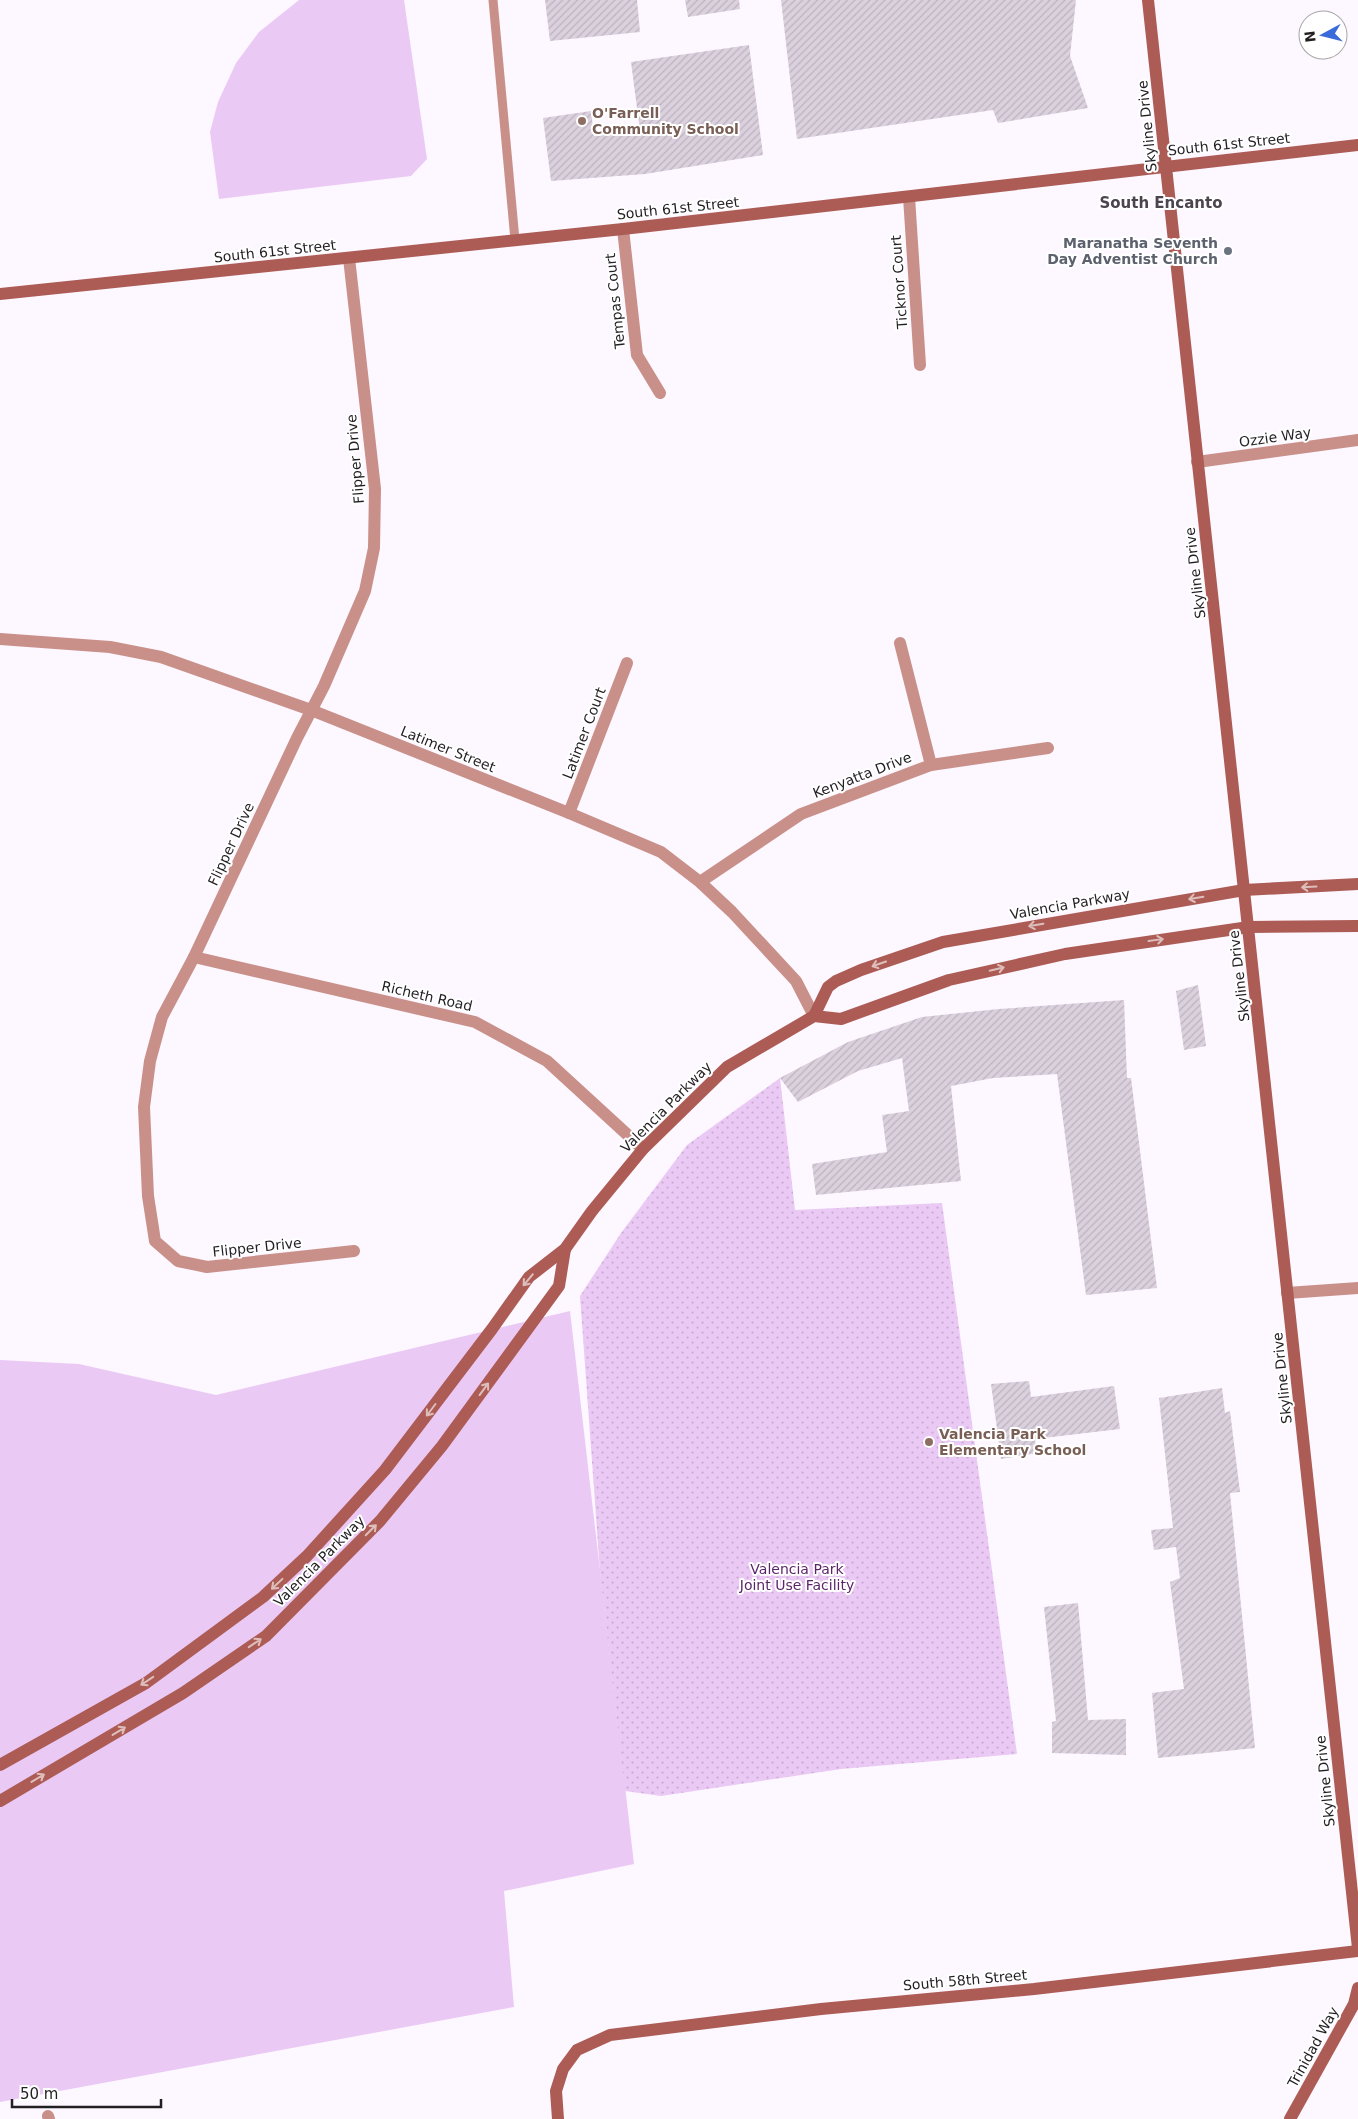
<svg xmlns="http://www.w3.org/2000/svg" width="1358" height="2119" viewBox="0 0 1358 2119" font-family="'DejaVu Sans',sans-serif">
<defs>
<pattern id="park-dots" width="8" height="8" patternUnits="userSpaceOnUse" patternTransform="scale(1.25)"><rect width="8" height="8" fill="#ebc9f5"/><path d="M2 2h.1M6 6h.1" fill="none" stroke="#c9acd2" stroke-width="1.8" stroke-linecap="round"/></pattern>
<pattern id="building-hatch" width="6" height="6" patternUnits="userSpaceOnUse" patternTransform="scale(1.25)"><rect width="6" height="6" fill="#dbd1de"/><path d="M-1 1l2-2M0 6l6-6M5 7l2-2" fill="none" stroke="#bcb3be"/></pattern>
</defs>
<rect width="100%" height="100%" fill="#fdf7ff"/>
<g fill="#ebc9f5">
<polygon points="404,0 427,159 411,176 219,199 210,132 218,102 236,63 259,32 299,0"/>
<polygon points="570,1311 634,1864 504,1891 514,2007 0,2102 0,1360 79,1364 216,1395"/>
</g>
<polygon fill="url(#park-dots)" points="780,1078 795,1210 942,1203 1017,1754 841,1769 661,1796 625,1791 600,1572 580,1296 621,1233 687,1145"/>
<g fill="url(#building-hatch)">
<polygon points="545,0 637,0 640,32 550,41"/>
<polygon points="685,0 739,0 740,9 688,17"/>
<polygon points="781,0 1076,0 1070,56 1088,108 998,123 993,110 797,139"/>
<polygon points="749,45 763,155 645,174 551,181 543,118 591,111 594,136 640,131 631,62"/>
<polygon points="1198,985 1206,1046 1184,1050 1176,991"/>
<polygon points="1124,1000 1127,1078 1131,1078 1157,1288 1086,1295 1057,1074 993,1078 951,1086 961,1181 816,1195 812,1164 887,1152 882,1115 909,1111 902,1058 858,1071 798,1102 780,1078 848,1042 922,1017 999,1009"/>
<polygon points="1029,1381 1031,1397 1114,1386 1120,1429 1035,1439 1037,1453 1001,1459 991,1384"/>
<polygon points="1222,1388 1225,1413 1230,1411 1240,1492 1230,1493 1255,1748 1158,1758 1152,1693 1184,1689 1170,1582 1180,1578 1176,1547 1154,1550 1151,1530 1173,1528 1159,1398"/>
<polygon points="1078,1603 1088,1720 1126,1719 1126,1755 1052,1753 1052,1722 1056,1721 1044,1607"/>
</g>
<g fill="none" stroke-linecap="round" stroke-linejoin="round">
<polyline stroke="#c9908a" stroke-width="9" points="493,0 515,240"/>
<g stroke="#c9908a" stroke-width="12">
<polyline points="909,197 920,365"/>
<polyline points="623,229 637,355 660,393"/>
<polyline points="349,258 375,489 374,548 365,591 324,686 297,738 194,957 162,1017 150,1061 144,1107 148,1196 155,1241 178,1261 207,1267 354,1251"/>
<polyline points="1197,462 1358,440"/>
<polyline points="0,639 110,647 161,657 311,710 569,813 661,852 700,882 732,912 796,981 814,1016"/>
<polyline points="900,643 931,765"/>
<polyline points="569,813 627,663"/>
<polyline points="700,882 801,814 931,765 1048,748"/>
<polyline points="194,957 475,1022 547,1061 643,1149"/>
<polyline points="1287,1293 1358,1288"/>
<polyline points="48,2116 49,2119"/>
</g>
<g stroke="#ac5c55" stroke-width="12">
<polyline points="1148,0 1358,1948"/>
<polyline points="0,294 623,229 1358,145"/>
<polyline points="814,1016 828,987 836,981 861,970 943,942 1244,890 1358,884"/>
<polyline points="0,1765 146,1683 263,1597 307,1556 385,1470 492,1329 529,1277 565,1249 592,1211 643,1149 727,1067 814,1016 841,1019 949,980 1065,954 1249,927 1358,926"/>
<polyline points="0,1801 183,1693 266,1636 380,1521 442,1446 559,1286 565,1249"/>
<polyline points="558,2119 556,2091 563,2069 577,2050 610,2035 821,2009 1034,1989 1358,1951"/>
<polyline points="1290,2119 1354,2004 1358,1988"/>
</g>
</g>
<defs><path id="oneway-shaft" d="M-6 0H5M1.5-3L5.5 0L1.5 3" fill="none" stroke-width="1.6" stroke-linecap="round" stroke-linejoin="round" transform="scale(1.25)"/></defs>
<g stroke="#debebb">
<use href="#oneway-shaft" transform="translate(1309 887) rotate(177)"/>
<use href="#oneway-shaft" transform="translate(1196 898) rotate(171)"/>
<use href="#oneway-shaft" transform="translate(1036 925) rotate(170)"/>
<use href="#oneway-shaft" transform="translate(1156 940) rotate(-8)"/>
<use href="#oneway-shaft" transform="translate(879 964) rotate(161)"/>
<use href="#oneway-shaft" transform="translate(997 969) rotate(-13)"/>
<use href="#oneway-shaft" transform="translate(528 1280) rotate(130)"/>
<use href="#oneway-shaft" transform="translate(484 1389) rotate(-54)"/>
<use href="#oneway-shaft" transform="translate(431 1410) rotate(127)"/>
<use href="#oneway-shaft" transform="translate(371 1530) rotate(-45)"/>
<use href="#oneway-shaft" transform="translate(277 1584) rotate(137)"/>
<use href="#oneway-shaft" transform="translate(255 1643) rotate(-34)"/>
<use href="#oneway-shaft" transform="translate(147 1681) rotate(146)"/>
<use href="#oneway-shaft" transform="translate(119 1731) rotate(-31)"/>
<use href="#oneway-shaft" transform="translate(38 1778) rotate(-31)"/>
</g>
<g fill="#8d6e63" stroke="#fff" stroke-width="2">
<circle cx="582" cy="121" r="5"/>
<circle cx="929" cy="1442" r="5"/>
</g>
<circle fill="#6b7280" stroke="#fff" stroke-width="2" cx="1228" cy="251" r="5"/>
<g text-anchor="middle" dominant-baseline="central" stroke-width="4" stroke-linejoin="round" paint-order="stroke">
<g font-size="14" font-weight="bold" fill="#785e54" stroke="#fff" text-anchor="start">
<text x="592" y="113">O'Farrell<tspan x="592" dy="16">Community School</tspan></text>
<text x="939" y="1434">Valencia Park<tspan x="939" dy="16">Elementary School</tspan></text>
</g>
<g font-size="14" fill="#221f23" stroke="#fff">
<text transform="translate(1147 126) rotate(-96)">Skyline Drive</text>
<text transform="translate(1229 144) rotate(-6)">South 61st Street</text>
<text transform="translate(678 208) rotate(-6)">South 61st Street</text>
<text transform="translate(275 251) rotate(-6)">South 61st Street</text>
<text transform="translate(899 282) rotate(-94)">Ticknor Court</text>
<text transform="translate(615 301) rotate(-96)">Tempas Court</text>
<text transform="translate(1275 437) rotate(-8)">Ozzie Way</text>
<text transform="translate(355 459) rotate(-95)">Flipper Drive</text>
<text transform="translate(1195 573) rotate(-97)">Skyline Drive</text>
<text transform="translate(584 733) rotate(-69)">Latimer Court</text>
<text transform="translate(448 749) rotate(22)">Latimer Street</text>
<text transform="translate(862 775) rotate(-21)">Kenyatta Drive</text>
<text transform="translate(231 844) rotate(-65)">Flipper Drive</text>
<text transform="translate(1070 904) rotate(-10)">Valencia Parkway</text>
<text transform="translate(1239 976) rotate(-97)">Skyline Drive</text>
<text transform="translate(427 996) rotate(13)">Richeth Road</text>
<text transform="translate(666 1107) rotate(-45)">Valencia Parkway</text>
<text transform="translate(257 1247) rotate(-6)">Flipper Drive</text>
<text transform="translate(1282 1378) rotate(-96)">Skyline Drive</text>
<text transform="translate(319 1561) rotate(-45)">Valencia Parkway</text>
<text transform="translate(1325 1781) rotate(-96)">Skyline Drive</text>
<text transform="translate(965 1980) rotate(-5)">South 58th Street</text>
<text transform="translate(1313 2047) rotate(-61)">Trinidad Way</text>
</g>
<g font-size="14" font-weight="bold" fill="#5b616d" stroke="#fff" text-anchor="end">
<text x="1218" y="243">Maranatha Seventh<tspan x="1218" dy="16">Day Adventist Church</tspan></text>
</g>
<g font-size="14" fill="#5c246a" stroke="#fff">
<text x="797" y="1569">Valencia Park<tspan x="797" dy="16">Joint Use Facility</tspan></text>
</g>
<g font-size="15" font-weight="bold" fill="#4c444e" stroke="#fff">
<text x="1161" y="203">South Encanto</text>
</g>
</g>
<g transform="translate(1323 35) rotate(263)"><circle r="24" fill="#ffffff" stroke="#a7a5a7"/>
<path d="M0-4L9 19L0 12L-9 19Z" fill="#3a6bdb"/>
<text y="-8" font-size="14" font-weight="bold" text-anchor="middle" fill="#221f23">N</text>
</g>
<path d="M12 2099v8h149v-8" fill="none" stroke="#221f23" stroke-width="2.5"/>
<text x="20" y="2099" font-size="15" fill="#221f23" stroke="#ffffff" stroke-width="4" paint-order="stroke">50 m</text>
</svg>
